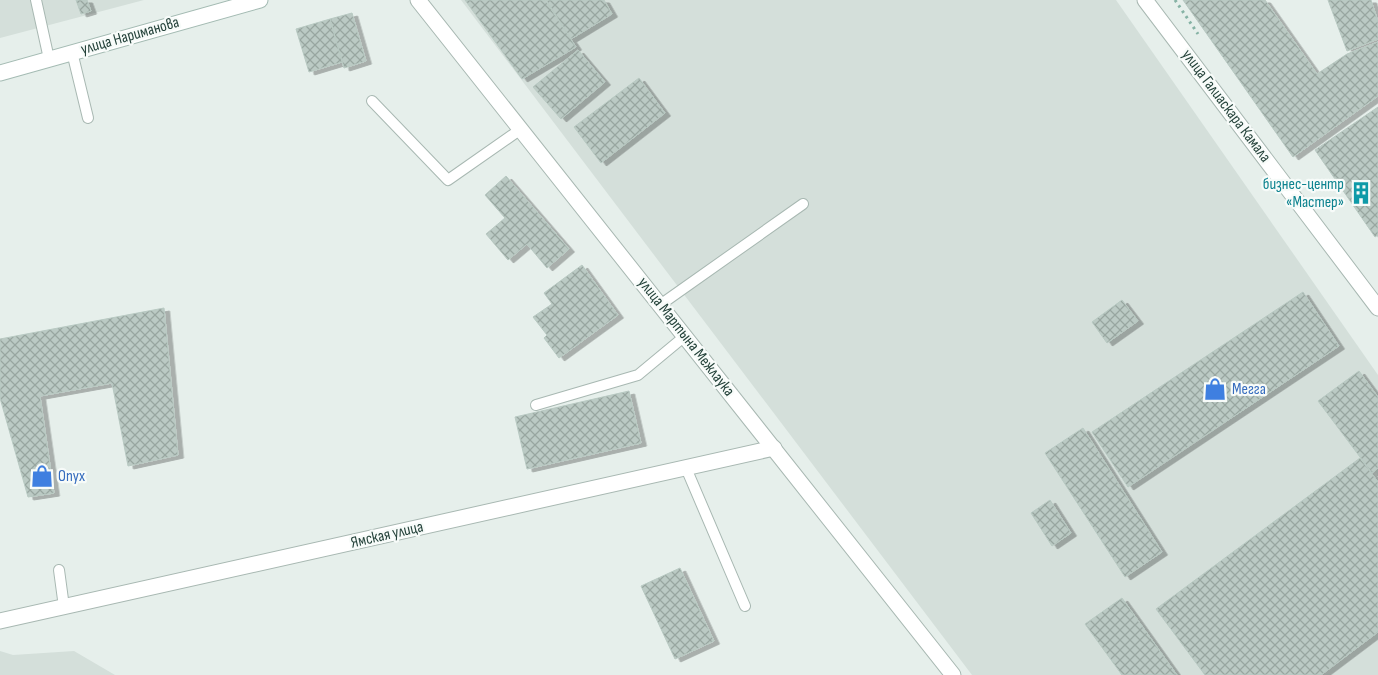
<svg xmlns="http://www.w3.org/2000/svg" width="1378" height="675" viewBox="0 0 1378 675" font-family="'Sofia Sans Condensed',sans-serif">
<defs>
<pattern id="building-cross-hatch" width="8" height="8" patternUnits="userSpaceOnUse" patternTransform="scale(1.25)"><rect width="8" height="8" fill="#bbcac4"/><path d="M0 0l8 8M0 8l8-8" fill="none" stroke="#98a6a0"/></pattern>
<filter id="shadow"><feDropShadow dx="5.5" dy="3" stdDeviation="0" flood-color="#0004"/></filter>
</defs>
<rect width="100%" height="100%" fill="#e6efeb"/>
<g fill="#d4dfda">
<polygon points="0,0 144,0 0,38"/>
<polygon points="461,0 1116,0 1378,375 1378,675 972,675"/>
<polygon points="0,651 13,655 74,651 115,675 0,675"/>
</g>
<g fill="url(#building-cross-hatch)" stroke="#b8c9c2" filter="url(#shadow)">
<polygon points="76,0 87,0 91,11 81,14"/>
<polygon points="465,0 545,0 576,47 522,79"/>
<polygon points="546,0 604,0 612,14 571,39"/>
<polygon points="1183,0 1265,0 1317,74 1347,54 1378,42 1378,96 1293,157"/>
<polygon points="1328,0 1371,0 1378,22 1378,39 1347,51"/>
<polygon points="352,13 366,61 344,68 330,19"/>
<polygon points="330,19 342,62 309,72 296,29"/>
<polygon points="578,50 605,82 561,119 533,87"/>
<polygon points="639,78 665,113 601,163 574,127"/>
<polygon points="1378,107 1378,235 1375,237 1315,150"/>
<polygon points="506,176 569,249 547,268 527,244 508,260 486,234 505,218 485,195"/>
<polygon points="582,265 618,315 559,358 544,338 547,335 533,317 552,304 544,293"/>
<polygon points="1303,292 1339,346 1128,487 1092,432"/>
<polygon points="1122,300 1138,321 1107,343 1092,322"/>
<polygon points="164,308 178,455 128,466 112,383 40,396 54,493 28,497 0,398 0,339"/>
<polygon points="1359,371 1378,397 1378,468 1372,473 1318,401"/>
<polygon points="629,391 641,443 527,469 515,417"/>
<polygon points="1083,428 1162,552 1125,577 1045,453"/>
<polygon points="1360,458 1378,482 1378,632 1321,675 1205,675 1156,609"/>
<polygon points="1050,500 1071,533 1052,546 1031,513"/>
<polygon points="680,568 714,641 675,659 641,586"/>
<polygon points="1122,598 1177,675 1122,675 1085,624"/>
</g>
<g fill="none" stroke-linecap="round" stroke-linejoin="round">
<defs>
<g id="service">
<polyline points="36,0 49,59"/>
<polyline points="72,52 88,118"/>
<polyline points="372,101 448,180 521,129"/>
<polyline points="660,305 803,204"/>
<polyline points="536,405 638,375 685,336"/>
<polyline points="686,468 745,606"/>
<polyline points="59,570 64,607"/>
</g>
<g id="minor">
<polyline points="418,0 953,675"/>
<polyline points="0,621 774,448"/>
</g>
<polyline id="tertiary" points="1145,0 1378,308"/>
<polyline id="secondary" points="0,73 260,0"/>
</defs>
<use href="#service" stroke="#a8b8b2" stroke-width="12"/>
<use href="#minor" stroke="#a8b8b2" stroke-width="17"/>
<use href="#tertiary" stroke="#a8b8b2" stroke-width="17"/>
<use href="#secondary" stroke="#a4bbb3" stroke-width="17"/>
<polyline stroke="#86b3a5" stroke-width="3" stroke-dasharray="2.5 4" stroke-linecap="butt" points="1175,0 1198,34"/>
<use href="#service" stroke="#fff" stroke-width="10"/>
<use href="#minor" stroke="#fff" stroke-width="15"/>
<use href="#tertiary" stroke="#fff" stroke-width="15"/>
<use href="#secondary" stroke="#fff" stroke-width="15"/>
</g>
<defs>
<symbol id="building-bare" viewBox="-9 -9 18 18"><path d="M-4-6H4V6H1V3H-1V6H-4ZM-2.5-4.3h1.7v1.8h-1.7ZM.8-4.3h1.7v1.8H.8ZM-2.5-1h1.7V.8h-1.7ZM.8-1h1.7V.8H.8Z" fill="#0f9aa8" stroke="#f7fbf9" stroke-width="2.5" paint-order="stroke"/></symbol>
<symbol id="shop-bare" viewBox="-9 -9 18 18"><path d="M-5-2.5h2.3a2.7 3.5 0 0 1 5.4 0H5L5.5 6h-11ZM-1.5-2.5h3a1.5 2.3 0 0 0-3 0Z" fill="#3f7fe0" stroke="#f7fbf9" stroke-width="2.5" paint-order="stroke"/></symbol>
</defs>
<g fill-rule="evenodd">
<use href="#building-bare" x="1345" y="177" width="32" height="32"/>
<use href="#shop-bare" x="1199" y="373" width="32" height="32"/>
<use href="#shop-bare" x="26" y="460" width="32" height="32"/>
</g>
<g text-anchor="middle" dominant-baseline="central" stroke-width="4.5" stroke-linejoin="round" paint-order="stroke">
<g font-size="16" fill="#24423a" stroke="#f7fbf9">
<text transform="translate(130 36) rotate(-16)">улица Нариманова</text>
<text transform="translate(1226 106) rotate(53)">улица Галиаскара Камала</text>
<text transform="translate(686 337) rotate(52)">улица Мартына Межлаука</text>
<text transform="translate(387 535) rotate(-13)">Ямская улица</text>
</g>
<g font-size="16" fill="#0d838f" stroke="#f7fbf9" text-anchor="end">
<text x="1344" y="184">бизнес-центр<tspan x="1344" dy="18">«Мастер»</tspan></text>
</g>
<g font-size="16" fill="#366cbe" stroke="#f7fbf9" text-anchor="start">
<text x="1232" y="389">Мегга</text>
<text x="58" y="476">Onyx</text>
</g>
</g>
</svg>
